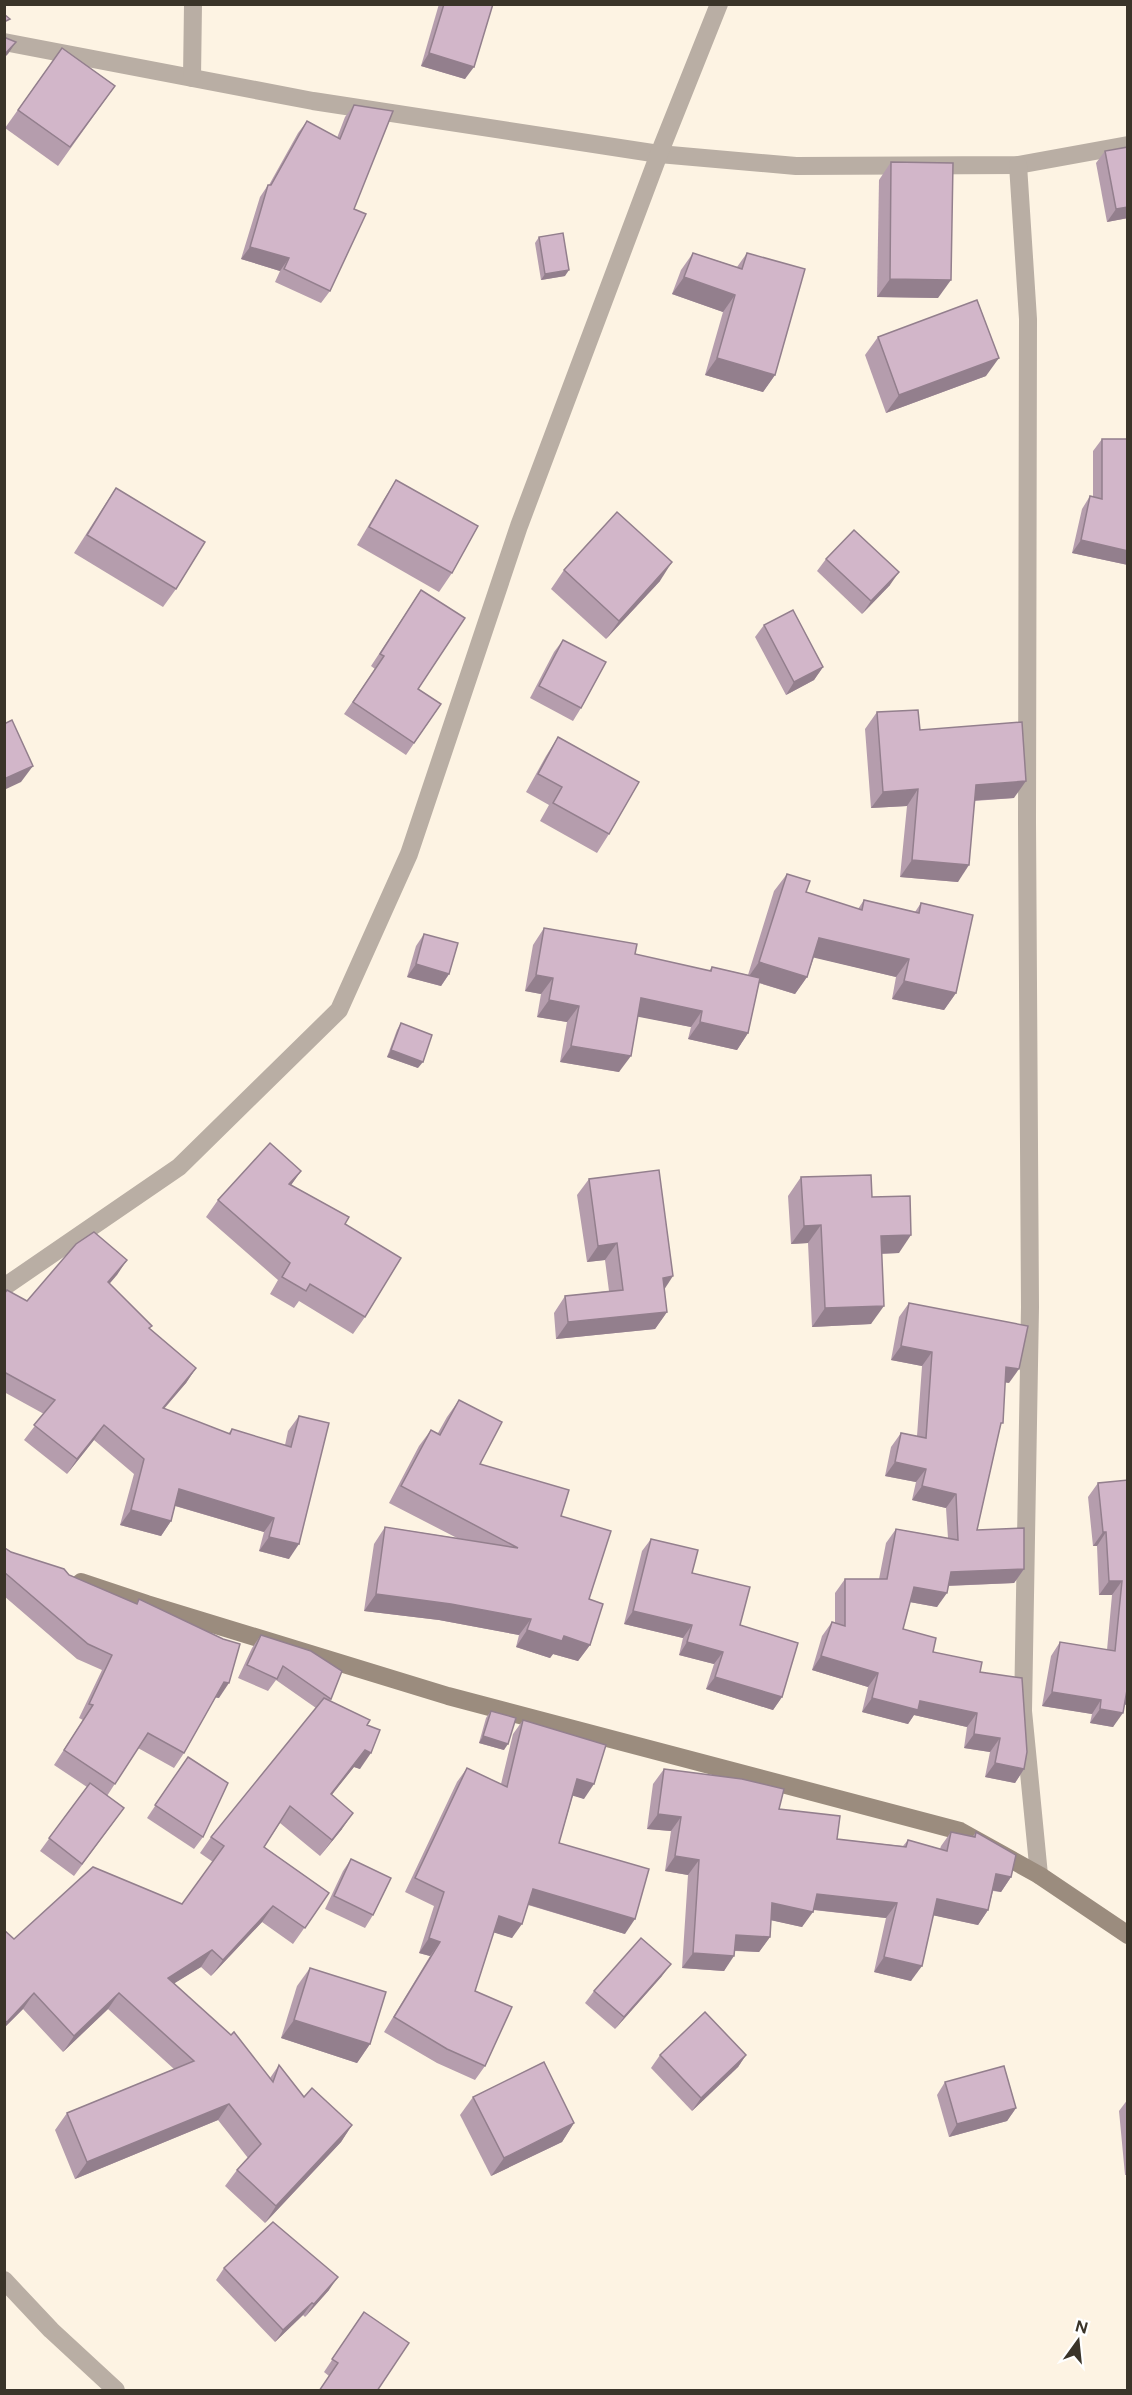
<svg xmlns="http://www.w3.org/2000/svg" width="1132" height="2395" viewBox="0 0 1132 2395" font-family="Figtree,sans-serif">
<rect width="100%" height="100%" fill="#fdf3e3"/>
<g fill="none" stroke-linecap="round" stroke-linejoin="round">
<g stroke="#b9aea4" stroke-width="18">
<polyline points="4,42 313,101 659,154 796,166 1018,165 1128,145"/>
<polyline points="192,78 193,4"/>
<polyline points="1018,165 1028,319 1027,822 1030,1307 1023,1711 1039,1875"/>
<polyline points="4,1287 179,1167 339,1010 409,854 519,526 659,154 719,4"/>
<polyline points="4,2280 51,2330 116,2390"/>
</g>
<polyline stroke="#9b8c7e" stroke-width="18" points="81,1582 147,1604 448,1696 960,1831 1039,1875 1128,1935"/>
</g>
<g fill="#b59dad">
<polygon points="439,4 493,4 465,79 421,66"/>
<polygon points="62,48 115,86 58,166 5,128"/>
<polygon points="354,105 354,209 330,291 321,303 275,282 280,271 241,259 260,197 268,185 269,185 298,133 307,121 337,138 345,117"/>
<polygon points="1128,147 1128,218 1107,222 1096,163 1105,151"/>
<polygon points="891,162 938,298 877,297 879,180"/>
<polygon points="539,237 565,276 541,280 535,243"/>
<polygon points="693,253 737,267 747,253 775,375 763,392 705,375 723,312 672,294 681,270"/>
<polygon points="878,337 986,376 886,413 865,355"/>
<polygon points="1102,439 1128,439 1128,565 1072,553 1082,509 1090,496 1093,497 1093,451"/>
<polygon points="396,480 452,573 439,592 357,545 384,499"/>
<polygon points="116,488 176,589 163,607 74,553 104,506"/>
<polygon points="826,559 890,585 862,614 817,571"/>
<polygon points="564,570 660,581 606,639 551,589"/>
<polygon points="421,590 418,689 441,704 406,755 344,714 375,669 371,666"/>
<polygon points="764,625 823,667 814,680 786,695 755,637"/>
<polygon points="563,640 581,708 573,721 530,698 554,652"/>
<polygon points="877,712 920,730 1014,798 975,801 958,882 900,877 907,806 871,808 865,729"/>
<polygon points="558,737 609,834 597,853 540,821 549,805 526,792 546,756"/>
<polygon points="787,874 806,892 858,909 864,900 915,912 921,903 956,993 944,1010 892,999 896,977 814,957 807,977 795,994 759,983 748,1033 737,1050 688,1039 691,1027 638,1016 619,1072 560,1062 567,1022 537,1017 541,994 525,991 533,945 544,928 635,954 709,971 712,967 748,975 774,891"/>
<polygon points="424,934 449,974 441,986 407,977 416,946"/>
<polygon points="401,1023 418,1068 387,1057 397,1030"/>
<polygon points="301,1171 291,1185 345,1224 365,1317 353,1334 299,1301 294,1308 270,1294 278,1280 206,1217 218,1200"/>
<polygon points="801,1177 872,1197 899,1253 882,1254 871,1324 812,1327 808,1243 791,1244 788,1196"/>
<polygon points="589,1179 664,1289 667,1312 655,1329 556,1339 554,1313 565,1296 609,1291 605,1260 587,1262 577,1195"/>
<polygon points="127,1260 109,1284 150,1329 196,1368 186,1383 164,1409 228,1434 232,1429 285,1445 288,1431 299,1416 289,1559 259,1551 264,1532 175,1506 171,1521 161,1536 120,1525 134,1474 94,1440 67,1474 24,1440 44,1414 4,1392 4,1294 27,1301"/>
<polygon points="909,1303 1009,1383 1005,1382 1000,1428 977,1530 1024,1569 1014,1583 948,1586 937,1607 910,1602 903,1629 933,1652 980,1672 1024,1769 1015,1783 985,1777 990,1752 964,1748 967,1727 914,1715 908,1724 862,1712 868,1687 812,1670 822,1636 832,1622 835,1623 835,1593 845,1579 879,1579 886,1543 896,1529 948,1538 946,1508 912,1500 916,1482 885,1476 891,1447 901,1433 917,1436 922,1366 891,1360 899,1317"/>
<polygon points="459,1400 480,1464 561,1516 589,1599 590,1645 578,1661 553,1654 550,1658 516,1647 519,1635 439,1620 364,1611 374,1544 385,1527 457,1538 389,1503 419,1446 431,1430 438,1433 447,1417"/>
<polygon points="1128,1480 1124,1705 1113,1727 1090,1723 1092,1714 1042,1706 1051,1656 1060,1642 1107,1650 1112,1595 1099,1595 1097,1546 1093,1546 1088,1497 1098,1483"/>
<polygon points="651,1539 692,1573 740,1625 782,1697 773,1710 706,1689 714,1664 679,1655 683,1638 624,1624 642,1551"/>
<polygon points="4,1549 69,1575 136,1604 139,1599 219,1698 215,1697 184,1753 174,1768 138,1748 107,1796 124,1808 74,1876 40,1851 87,1787 54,1765 83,1720 79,1718 102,1670 77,1659 4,1596"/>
<polygon points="261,1635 331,1699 330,1701 367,1725 360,1769 354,1767 331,1795 342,1829 320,1856 280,1823 264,1847 329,1893 293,1944 262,1922 211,1976 201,1967 174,1983 270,2078 279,2065 304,2097 352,2125 341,2142 265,2223 225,2186 237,2170 248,2158 218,2120 75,2179 55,2130 67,2113 174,2069 108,2009 63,2052 23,2009 4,2028 4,1930 14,1939 182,1904 213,1862 200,1853 211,1837 316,1708 276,1680 268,1691 238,1678 252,1648"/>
<polygon points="491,1711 504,1750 479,1743 486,1718"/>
<polygon points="523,1720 584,1799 573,1795 559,1843 625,1934 528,1905 512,1938 494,1932 475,1991 485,2066 475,2080 437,2063 384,2032 430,1956 419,1953 434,1906 405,1892 457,1782 467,1768 501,1784 513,1734"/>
<polygon points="188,1757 203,1837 194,1849 147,1818"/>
<polygon points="664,1769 779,1809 837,1839 903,1846 908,1840 940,1849 941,1846 951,1832 973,1836 976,1832 1011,1877 1001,1892 993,1891 988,1910 978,1925 933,1915 911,1981 874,1972 886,1918 813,1910 802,1927 771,1920 770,1937 759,1952 735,1951 724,1971 682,1968 688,1875 665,1871 671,1831 647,1829 653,1784"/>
<polygon points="351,1859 373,1915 365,1928 325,1909 343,1871"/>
<polygon points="310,1968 370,2044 357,2063 281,2038 297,1986"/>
<polygon points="662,1976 615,2029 585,2003 594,1991"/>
<polygon points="660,2055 746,2055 738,2067 692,2111 651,2068"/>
<polygon points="945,2082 1016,2108 1007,2121 949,2137 937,2095"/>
<polygon points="473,2097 574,2123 562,2142 491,2176 460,2115"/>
<polygon points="1128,2099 1128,2175 1125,2175 1119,2111"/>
<polygon points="224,2268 329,2290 305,2317 303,2315 275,2342 216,2280"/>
<polygon points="364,2312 377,2391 329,2376 324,2372"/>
</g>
<g fill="#937f8d">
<polygon points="16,42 8,54 4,58 4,55"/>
<polygon points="429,53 474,67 465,79 421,66"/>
<polygon points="1128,207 1128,218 1107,222 1116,209"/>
<polygon points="250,247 289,258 280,271 241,259"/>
<polygon points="569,270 565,276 541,280 545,274"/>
<polygon points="684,277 735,295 723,312 672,294"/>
<polygon points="890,279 951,280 938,298 877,297"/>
<polygon points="717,358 775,375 763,392 705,375"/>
<polygon points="999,358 986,376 886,413 899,395"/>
<polygon points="1081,540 1128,551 1128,565 1072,553"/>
<polygon points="672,562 660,581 606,639 619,621"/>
<polygon points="899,572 890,585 862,614 871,601"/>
<polygon points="823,667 814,680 786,695 794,682"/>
<polygon points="33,766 21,782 4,790 4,779"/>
<polygon points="1026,781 1014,798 965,801 976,785"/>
<polygon points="918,789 907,806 871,808 883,792"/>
<polygon points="912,860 969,865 958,882 900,877"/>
<polygon points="819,938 909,959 896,977 807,956"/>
<polygon points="759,962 807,977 795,994 747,979"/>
<polygon points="416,964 449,974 441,986 407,977"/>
<polygon points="536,975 553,978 541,994 525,991"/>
<polygon points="904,981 956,993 944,1010 892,999"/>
<polygon points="641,998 702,1011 691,1027 629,1015"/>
<polygon points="549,1000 579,1006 567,1022 537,1017"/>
<polygon points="700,1022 748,1033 737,1050 688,1039"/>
<polygon points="571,1046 631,1056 619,1072 560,1062"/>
<polygon points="391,1050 423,1062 418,1068 387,1057"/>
<polygon points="301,1171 289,1188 289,1184"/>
<polygon points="821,1225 808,1243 791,1244 804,1226"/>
<polygon points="911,1235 899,1253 868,1254 881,1236"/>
<polygon points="617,1243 605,1260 587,1262 598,1246"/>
<polygon points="127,1260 117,1275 98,1297 108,1282"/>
<polygon points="673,1276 662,1293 663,1278"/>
<polygon points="884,1306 871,1324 812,1327 825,1308"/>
<polygon points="667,1312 655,1329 556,1339 568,1322"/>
<polygon points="901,1346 932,1352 922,1366 891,1360"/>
<polygon points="1006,1367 1019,1369 1009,1383 997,1381"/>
<polygon points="196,1368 186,1383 152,1422 163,1408"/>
<polygon points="104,1425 94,1440 67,1474 77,1459"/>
<polygon points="895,1462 926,1469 916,1482 885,1476"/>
<polygon points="922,1486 956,1494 946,1508 912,1500"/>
<polygon points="179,1489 274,1518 264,1532 169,1504"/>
<polygon points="131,1510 171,1521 161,1536 120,1525"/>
<polygon points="1103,1532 1106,1532 1097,1546 1093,1546"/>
<polygon points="269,1537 299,1544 289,1559 259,1551"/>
<polygon points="1024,1569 1014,1583 941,1586 951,1572"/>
<polygon points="1109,1581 1122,1581 1112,1595 1099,1595"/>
<polygon points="914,1587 947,1593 937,1607 904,1601"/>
<polygon points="376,1594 451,1604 531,1619 519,1635 439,1620 364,1611"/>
<polygon points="633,1611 692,1625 683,1638 624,1624"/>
<polygon points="527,1630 564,1636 590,1645 578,1661 553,1654 550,1658 516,1647"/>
<polygon points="687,1642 723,1652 714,1664 679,1655"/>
<polygon points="821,1656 878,1673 868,1687 812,1670"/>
<polygon points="715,1677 782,1697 773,1710 706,1689"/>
<polygon points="224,1682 229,1683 219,1698 213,1697"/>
<polygon points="1127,1690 1128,1690 1128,1705 1117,1704"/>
<polygon points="1052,1692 1101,1700 1092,1714 1042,1706"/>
<polygon points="872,1698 920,1701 977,1713 967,1727 914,1715 908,1724 862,1712"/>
<polygon points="1100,1709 1123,1713 1113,1727 1090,1723"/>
<polygon points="974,1734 1000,1738 990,1752 964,1748"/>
<polygon points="483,1736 508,1744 504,1750 479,1743"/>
<polygon points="365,1750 371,1753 360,1769 354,1767 319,1811 331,1794"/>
<polygon points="995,1763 1024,1769 1015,1783 985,1777"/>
<polygon points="577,1779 594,1784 584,1799 567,1794"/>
<polygon points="353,1813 342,1829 320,1856 332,1840"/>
<polygon points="658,1814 681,1817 671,1831 647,1829"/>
<polygon points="675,1856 699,1860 688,1875 665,1871"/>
<polygon points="996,1874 1011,1877 1001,1892 986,1889"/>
<polygon points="533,1889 635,1919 625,1934 523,1903"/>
<polygon points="817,1894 897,1903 886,1918 807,1909"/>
<polygon points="937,1899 988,1910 978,1925 927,1914"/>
<polygon points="772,1903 813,1912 802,1927 761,1918"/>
<polygon points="273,1906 262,1922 211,1976 223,1960"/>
<polygon points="499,1916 522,1924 512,1938 489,1931"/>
<polygon points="736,1935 770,1937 759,1952 725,1950"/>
<polygon points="429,1938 440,1942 430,1956 419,1953"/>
<polygon points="212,1950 201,1967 157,1994 168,1978"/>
<polygon points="693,1953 734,1956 724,1971 682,1968"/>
<polygon points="884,1957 922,1966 911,1981 874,1972"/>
<polygon points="671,1964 662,1976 615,2029 624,2017"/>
<polygon points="34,1993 23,2009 4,2028 4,2025 7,2022"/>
<polygon points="119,1993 108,2009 63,2052 74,2036"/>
<polygon points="294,2020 370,2044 357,2063 281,2038"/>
<polygon points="746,2055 738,2067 692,2111 701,2098"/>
<polygon points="229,2104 218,2120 75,2179 87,2162"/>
<polygon points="1016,2108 1007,2121 949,2137 957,2124"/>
<polygon points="574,2123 562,2142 491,2176 504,2158"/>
<polygon points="352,2125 341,2142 265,2223 276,2206"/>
<polygon points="338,2277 329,2290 305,2317 314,2304"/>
<polygon points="312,2303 303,2315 275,2342 283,2330"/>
</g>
<g fill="#d2b6c9" stroke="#937f8d" stroke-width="1.5">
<polygon points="444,4 493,4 474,67 429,53"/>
<polygon points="4,14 10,19 4,22"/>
<polygon points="4,36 6,38 16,42 4,55"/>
<polygon points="62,48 115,86 70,147 18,110"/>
<polygon points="354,105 393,111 354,209 366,214 330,291 284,269 289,258 250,247 268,185 271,185 307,121 340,139"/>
<polygon points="1128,147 1128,207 1116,209 1105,151"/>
<polygon points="891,162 953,163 951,280 890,279"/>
<polygon points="563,233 569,270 545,274 539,237"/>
<polygon points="693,253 742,269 747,253 805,269 775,375 717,358 735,295 684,277"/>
<polygon points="977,300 999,358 899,395 878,337"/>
<polygon points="1102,439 1128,439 1128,551 1081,540 1090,496 1102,499"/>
<polygon points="396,480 478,526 452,573 369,527"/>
<polygon points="116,488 205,542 176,589 87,535"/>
<polygon points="617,512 672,562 619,621 564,570"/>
<polygon points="854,530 899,572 871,601 826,559"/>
<polygon points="421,590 465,618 418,689 441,704 414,743 353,702 384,656 380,654"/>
<polygon points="793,610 823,667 794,682 764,625"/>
<polygon points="563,640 606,662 581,708 539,686"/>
<polygon points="918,710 920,730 1022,722 1026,781 976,785 969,865 912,860 918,789 883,792 877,712"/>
<polygon points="12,720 33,766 4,779 4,724"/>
<polygon points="558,737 639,782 609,834 553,803 562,787 538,774"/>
<polygon points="787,874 810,881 806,892 862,910 864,900 919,913 921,903 973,915 956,993 904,981 909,959 819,938 807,977 759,962"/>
<polygon points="544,928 637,944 635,954 711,971 712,967 760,978 748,1033 700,1022 702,1011 641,998 631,1056 571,1046 579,1006 549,1000 553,978 536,975"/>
<polygon points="424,934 458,943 449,974 416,964"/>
<polygon points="401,1023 432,1035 423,1062 391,1050"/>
<polygon points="270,1143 301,1171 289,1184 349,1217 345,1224 401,1258 365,1317 310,1284 306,1291 282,1277 290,1263 218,1200"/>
<polygon points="659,1170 673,1276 663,1278 667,1312 568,1322 565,1296 623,1290 617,1243 598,1246 589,1179"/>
<polygon points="871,1175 872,1197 910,1196 911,1235 881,1236 884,1306 825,1308 821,1225 804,1226 801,1177"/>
<polygon points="94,1232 127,1260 108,1282 152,1326 149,1328 196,1368 163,1408 230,1434 232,1429 291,1447 299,1416 329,1423 299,1544 269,1537 274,1518 179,1489 171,1521 131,1510 144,1459 104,1425 77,1459 34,1425 55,1400 4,1372 4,1294 7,1290 27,1301 76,1244"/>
<polygon points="909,1303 1028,1326 1019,1369 1006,1367 1003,1423 1001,1423 977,1530 1024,1528 1024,1569 951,1572 947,1593 914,1587 903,1629 936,1638 933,1652 982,1662 980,1672 1022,1678 1027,1752 1024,1769 995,1763 1000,1738 974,1734 977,1713 920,1701 918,1710 872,1698 878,1673 821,1656 832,1622 845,1626 845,1579 887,1579 896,1529 958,1540 956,1494 922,1486 926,1469 895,1462 901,1433 926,1438 932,1352 901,1346"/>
<polygon points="459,1400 502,1422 480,1464 569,1490 561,1516 611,1531 589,1599 603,1604 590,1645 564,1636 562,1641 527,1630 531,1619 451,1604 376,1594 385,1527 518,1548 401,1486 431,1430 440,1435"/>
<polygon points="1128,1480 1128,1690 1127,1690 1123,1713 1100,1709 1101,1700 1052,1692 1060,1642 1115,1651 1122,1581 1109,1581 1106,1532 1103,1532 1098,1483"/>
<polygon points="651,1539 698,1550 692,1573 750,1587 740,1625 798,1643 782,1697 715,1677 723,1652 687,1642 692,1625 633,1611"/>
<polygon points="5,1548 11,1552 64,1569 69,1575 137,1604 139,1599 223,1639 240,1644 229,1683 224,1682 184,1753 148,1733 115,1784 64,1750 93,1705 89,1704 112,1655 88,1644 4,1572 4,1549"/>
<polygon points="261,1635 311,1651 342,1671 331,1699 283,1666 277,1679 247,1665"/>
<polygon points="324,1698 370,1720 367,1725 380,1730 371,1753 365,1750 331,1794 353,1813 332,1840 290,1806 264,1847 329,1893 305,1928 273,1906 223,1960 212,1950 168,1978 231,2035 234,2032 273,2082 279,2065 304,2097 312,2088 352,2125 276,2206 237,2170 261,2144 229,2104 87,2162 67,2113 194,2061 119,1993 74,2036 34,1993 7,2022 4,2020 4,1930 14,1939 93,1867 182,1904 224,1846 211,1837"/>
<polygon points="491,1711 516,1718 508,1744 483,1736"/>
<polygon points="523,1720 606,1745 594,1784 577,1779 559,1843 649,1869 635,1919 533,1889 522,1924 499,1916 475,1991 512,2007 485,2066 447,2049 394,2017 440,1942 429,1938 444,1892 415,1878 467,1768 507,1787"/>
<polygon points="188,1757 228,1783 203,1837 155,1805"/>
<polygon points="664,1769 742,1779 784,1789 779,1809 840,1816 837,1839 906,1847 908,1840 947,1851 951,1832 975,1837 976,1832 1016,1855 1011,1877 996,1874 988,1910 937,1899 922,1966 884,1957 897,1903 817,1894 813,1912 772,1903 770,1937 736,1935 734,1956 693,1953 699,1860 675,1856 681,1817 658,1814"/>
<polygon points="90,1783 124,1808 82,1864 49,1838"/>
<polygon points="351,1859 391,1878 373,1915 334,1896"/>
<polygon points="641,1938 671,1964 624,2017 594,1991"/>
<polygon points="310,1968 386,1992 370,2044 294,2020"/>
<polygon points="705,2012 746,2055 701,2098 660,2055"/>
<polygon points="544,2062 574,2123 504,2158 473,2097"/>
<polygon points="1004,2066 1016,2108 957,2124 945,2082"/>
<polygon points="273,2222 338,2277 314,2304 312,2303 283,2330 224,2268"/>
<polygon points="364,2312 409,2343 377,2391 319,2391 338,2363 332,2359"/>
</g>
<rect width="1132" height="2395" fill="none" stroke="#3a3429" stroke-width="12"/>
<g transform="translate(1078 2341) rotate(15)" stroke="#ffffff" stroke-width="4.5" paint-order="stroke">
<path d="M0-4.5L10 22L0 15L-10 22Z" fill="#3a3429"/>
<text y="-9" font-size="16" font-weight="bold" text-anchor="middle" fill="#3a3429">N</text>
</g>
</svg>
